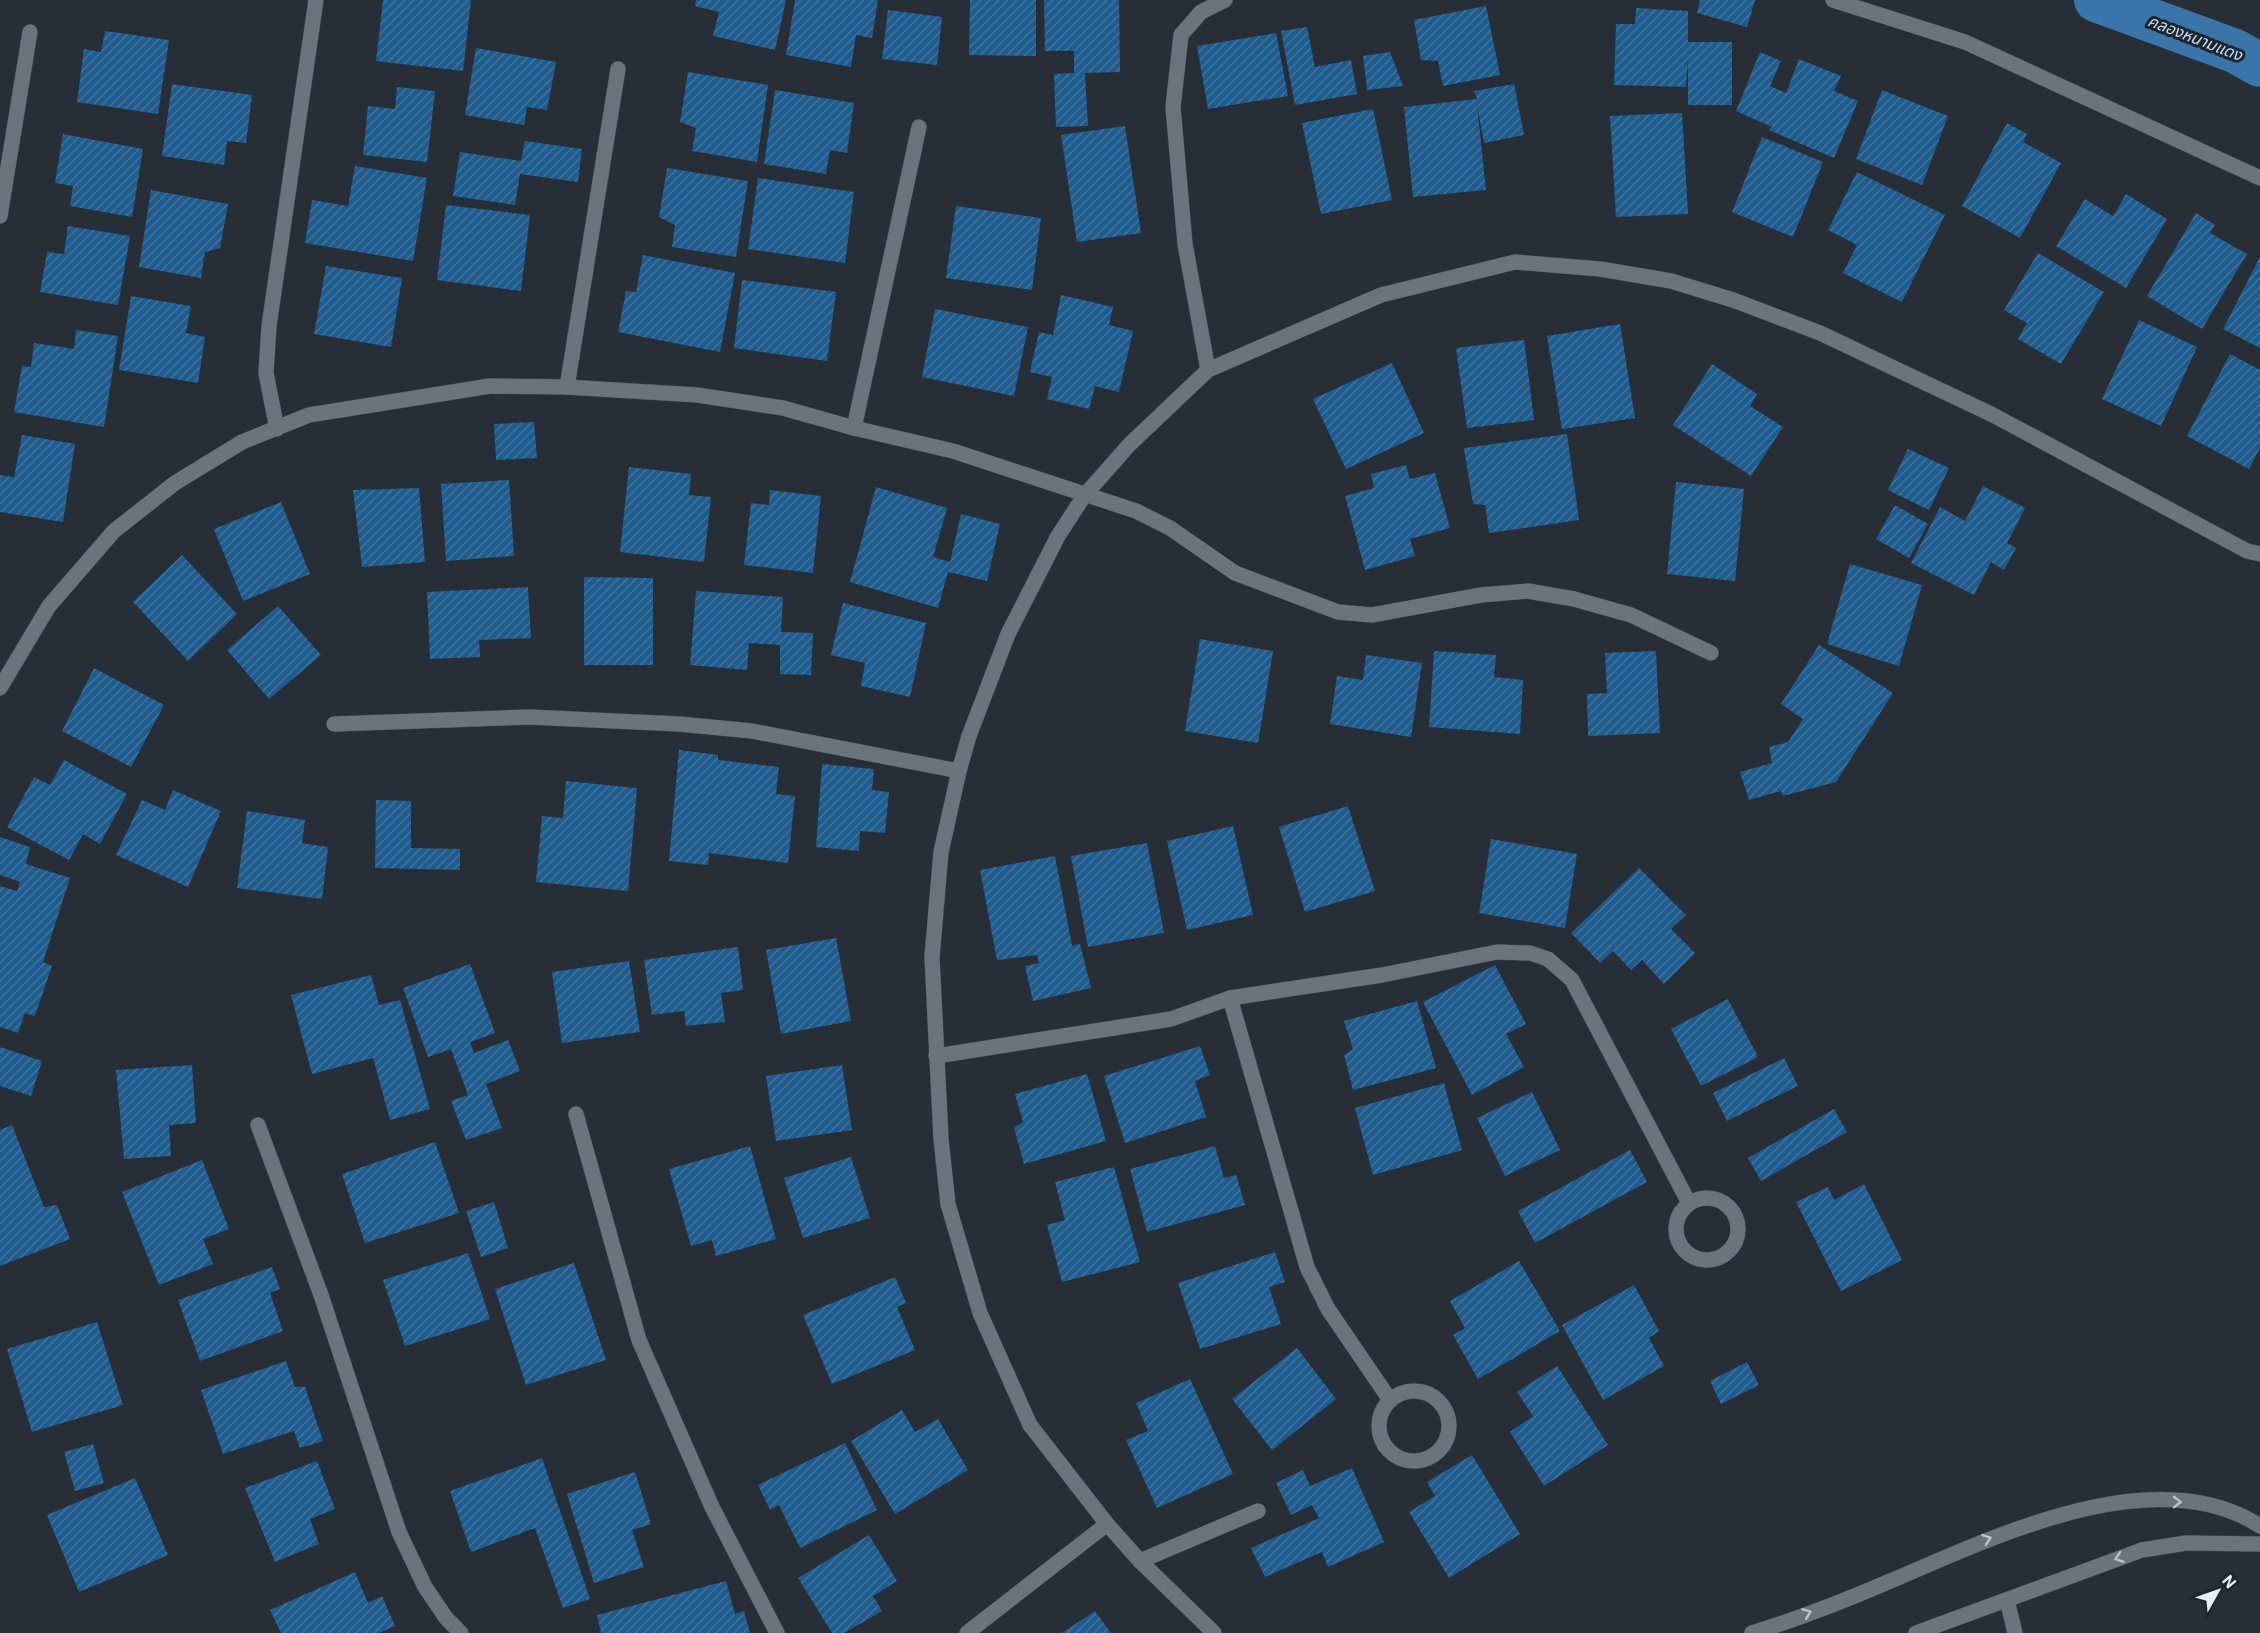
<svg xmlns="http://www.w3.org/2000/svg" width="2260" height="1633" viewBox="0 0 2260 1633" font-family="Roboto,'Noto Sans Thai',sans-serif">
<defs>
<pattern id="building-hatch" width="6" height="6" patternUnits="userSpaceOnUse" patternTransform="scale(1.5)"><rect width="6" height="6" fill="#1f5c8e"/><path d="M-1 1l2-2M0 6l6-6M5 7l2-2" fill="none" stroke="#40749e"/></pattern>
</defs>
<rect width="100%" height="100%" fill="#272e35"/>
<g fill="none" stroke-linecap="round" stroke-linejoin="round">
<polyline stroke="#3a75a9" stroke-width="44" points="2096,0 2235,51 2260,65"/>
</g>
<g fill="url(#building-hatch)">
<polygon points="383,0 471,0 463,71 376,61"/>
<polygon points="696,0 786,0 775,50 713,36 719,12 695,6"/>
<polygon points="795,0 878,0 872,38 856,35 851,67 786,55"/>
<polygon points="970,0 1036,0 1036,56 969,55"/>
<polygon points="1044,0 1119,0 1120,72 1085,73 1088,126 1056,127 1054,74 1074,73 1074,51 1045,51"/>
<polygon points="1700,0 1755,0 1747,27 1697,13"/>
<polygon points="1486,6 1500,75 1443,86 1438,61 1421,60 1414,20"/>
<polygon points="1636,8 1688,11 1688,42 1732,42 1732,105 1688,105 1688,59 1686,87 1614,85 1616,24 1635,24"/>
<polygon points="888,10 942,17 937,65 882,59"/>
<polygon points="1307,27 1315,67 1351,60 1357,94 1295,105 1281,31"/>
<polygon points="105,31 169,40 158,114 77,102 84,49 101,52"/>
<polygon points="1276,33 1288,96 1208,109 1197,46"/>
<polygon points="476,48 556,62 547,110 527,107 524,125 465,115"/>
<polygon points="1390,52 1403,86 1367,90 1363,56"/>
<polygon points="1760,52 1781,61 1770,86 1786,93 1799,59 1841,76 1834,91 1858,101 1834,158 1769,130 1772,127 1736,111"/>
<polygon points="688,72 768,85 757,162 692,151 696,128 680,122"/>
<polygon points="172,84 252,95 246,143 227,141 224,165 162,156"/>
<polygon points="1514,84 1524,135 1484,143 1477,105 1486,190 1413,197 1404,107 1477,99 1474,91"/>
<polygon points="397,87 435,91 427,162 363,155 368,106 395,109"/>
<polygon points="775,90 854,103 847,153 830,150 826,174 764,164"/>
<polygon points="1882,90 1948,116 1922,185 1856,159"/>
<polygon points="1373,109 1392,200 1321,214 1302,123"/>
<polygon points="1682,113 1688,214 1616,217 1610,116"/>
<polygon points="2007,123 2027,134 2023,142 2061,163 2020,238 1962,206"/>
<polygon points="1125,126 1141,233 1077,242 1061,135"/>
<polygon points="63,134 143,149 132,217 70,206 73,186 55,183"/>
<polygon points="1762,137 1823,162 1793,237 1732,212"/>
<polygon points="525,141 582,149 578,182 520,174 515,205 453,196 460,152 521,161"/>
<polygon points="355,166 427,178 413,261 305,243 312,200 348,206"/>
<polygon points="667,168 748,181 736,257 672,247 675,225 659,217"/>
<polygon points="1857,172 1945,215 1902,302 1843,273 1857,245 1828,230"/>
<polygon points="758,178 854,192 845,263 748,249"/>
<polygon points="151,190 228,204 220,248 205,252 201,278 139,267"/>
<polygon points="2126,194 2167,219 2126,288 2056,246 2085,199 2113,216"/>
<polygon points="446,205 530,215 521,291 437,280"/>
<polygon points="956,206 1041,218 1032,290 946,278"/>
<polygon points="2196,213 2215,225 2210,233 2247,254 2202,329 2147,296"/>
<polygon points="68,226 130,236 118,305 40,292 47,252 64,254"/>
<polygon points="2038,253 2104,292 2061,364 2018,339 2027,323 2004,310"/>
<polygon points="643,255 735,273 720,352 618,332 626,291 636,292"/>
<polygon points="2260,257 2260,348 2223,329"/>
<polygon points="326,266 402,278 391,347 314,334"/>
<polygon points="742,280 836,292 827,361 734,348"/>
<polygon points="1061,295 1113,307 1109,325 1133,331 1119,392 1095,386 1089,409 1047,399 1052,377 1030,372 1039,332 1053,335"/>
<polygon points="131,296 191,306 186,333 205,337 198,383 119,370"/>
<polygon points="935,309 1028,327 1014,396 922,377"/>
<polygon points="2139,320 2197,347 2161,426 2102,399"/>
<polygon points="1620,324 1635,418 1562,429 1547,336"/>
<polygon points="76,330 118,336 104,427 14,412 22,366 31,367 34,343 74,349"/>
<polygon points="1524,340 1534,420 1467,428 1456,348"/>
<polygon points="2230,354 2260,370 2260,448 2249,469 2187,436"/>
<polygon points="1392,363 1424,433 1346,469 1313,399"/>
<polygon points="1712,364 1757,394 1750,406 1783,427 1751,476 1673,425"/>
<polygon points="534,422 537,458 496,460 494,424"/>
<polygon points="1567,434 1579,520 1489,533 1485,505 1473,504 1464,448"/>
<polygon points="22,435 75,444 63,522 0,512 0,475 14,477"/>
<polygon points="1908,449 1949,468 1929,510 1888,490"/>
<polygon points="1406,465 1410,479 1435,473 1450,528 1410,539 1415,556 1365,570 1345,496 1374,488 1371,474"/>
<polygon points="629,467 691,474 689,495 711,497 704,562 620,552"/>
<polygon points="509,480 514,556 446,561 441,484"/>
<polygon points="1676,482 1744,489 1735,581 1667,574"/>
<polygon points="1983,486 2025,508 2007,543 2016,548 2004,570 1991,562 1974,595 1911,563 1940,507 1965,521"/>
<polygon points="876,487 947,508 933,557 950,562 961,514 1000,524 987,581 948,572 938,608 850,582"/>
<polygon points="419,488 425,562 362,567 353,490"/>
<polygon points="770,490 821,496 813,573 744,565 751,503 769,505"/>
<polygon points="281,502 310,574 243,601 214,529"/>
<polygon points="1895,505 1928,524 1909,558 1876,539"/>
<polygon points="182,555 237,614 188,661 133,602"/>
<polygon points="1850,564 1922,585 1899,666 1827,644"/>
<polygon points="584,577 653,578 653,665 584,665"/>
<polygon points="528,587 531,638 479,640 480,657 430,659 427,592"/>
<polygon points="696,591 783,597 781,632 813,633 811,675 780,674 780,645 749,643 747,670 690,665"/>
<polygon points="843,603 926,623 910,697 861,686 865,663 831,655"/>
<polygon points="278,606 321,655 269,699 227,650"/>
<polygon points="1200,639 1273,651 1258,743 1185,731"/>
<polygon points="1819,645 1893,693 1836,782 1783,796 1781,791 1749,800 1740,772 1772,763 1769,747 1788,742 1803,719 1781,704"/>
<polygon points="1434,651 1496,655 1494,677 1523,680 1520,734 1429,727"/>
<polygon points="1656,651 1660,733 1588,736 1587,694 1607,693 1605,653"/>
<polygon points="1366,655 1422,663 1411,737 1330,724 1337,676 1363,680"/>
<polygon points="94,668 164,705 131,767 62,731"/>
<polygon points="679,750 718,755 718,760 779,767 776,794 795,796 788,863 709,853 708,865 669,861"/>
<polygon points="64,760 127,794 100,844 83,834 69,860 7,827 34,777 50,785"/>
<polygon points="822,764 874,769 872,790 889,792 885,833 860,831 859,851 816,847"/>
<polygon points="566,781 637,788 628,891 536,882 542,816 563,818"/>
<polygon points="173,790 221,811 188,887 116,855 142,800 165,810"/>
<polygon points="376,800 411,801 411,848 460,849 460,870 375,868"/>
<polygon points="1348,806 1375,891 1305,912 1279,827"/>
<polygon points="247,811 305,820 302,843 328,847 322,899 237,888"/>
<polygon points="1233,826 1253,915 1187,930 1167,841"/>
<polygon points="0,837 30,847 26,864 70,878 43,962 52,966 35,1016 25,1013 18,1033 0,1027 0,886 17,891 20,882 0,875"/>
<polygon points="1491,839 1577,854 1565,928 1479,913"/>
<polygon points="1147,843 1164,933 1088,947 1071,856"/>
<polygon points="1055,856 1072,946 1080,944 1091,988 1033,1001 1025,966 1039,963 1037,955 997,960 980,870"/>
<polygon points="1639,868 1686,915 1671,929 1695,953 1664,984 1642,960 1631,970 1613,951 1600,963 1571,933"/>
<polygon points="836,938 851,1021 781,1034 766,950"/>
<polygon points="738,947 743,990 721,993 725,1022 686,1026 684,1011 652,1015 644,960"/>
<polygon points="629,961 640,1032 562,1043 552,972"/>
<polygon points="470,964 495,1033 470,1042 474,1053 508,1040 520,1071 486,1084 502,1128 466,1140 451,1101 468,1095 451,1049 428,1057 403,988"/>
<polygon points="1495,965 1526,1024 1506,1034 1524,1067 1472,1095 1423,1002"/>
<polygon points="371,975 379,1005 400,1000 430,1109 390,1120 373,1058 312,1074 291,995"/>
<polygon points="1728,999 1758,1057 1701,1086 1671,1029"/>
<polygon points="1417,1001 1436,1068 1353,1090 1344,1055 1353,1049 1344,1021"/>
<polygon points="1200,1046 1210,1075 1195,1081 1206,1117 1125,1143 1104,1076"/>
<polygon points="0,1047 42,1061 31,1096 0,1086"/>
<polygon points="1784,1058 1798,1086 1727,1121 1713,1093"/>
<polygon points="192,1065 196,1123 169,1125 171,1156 124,1159 116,1070"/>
<polygon points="842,1065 852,1130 776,1141 766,1076"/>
<polygon points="1087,1074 1106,1141 1024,1164 1014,1128 1023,1122 1015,1094"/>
<polygon points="1444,1083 1462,1150 1373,1175 1355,1108"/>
<polygon points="1532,1092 1560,1150 1505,1176 1477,1118"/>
<polygon points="1834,1109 1847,1132 1761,1181 1748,1158"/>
<polygon points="12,1125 44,1207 57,1205 70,1239 0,1266 0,1130"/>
<polygon points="435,1142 459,1213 365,1243 342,1174"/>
<polygon points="750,1146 776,1239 716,1256 712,1240 691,1246 669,1169"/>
<polygon points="1215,1146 1224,1178 1236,1175 1245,1205 1147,1232 1130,1169"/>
<polygon points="1630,1150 1647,1182 1535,1243 1518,1211"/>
<polygon points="851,1157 870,1218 803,1238 784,1178"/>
<polygon points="202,1160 229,1229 203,1239 213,1264 159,1285 122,1192"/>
<polygon points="1114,1167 1140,1262 1062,1282 1047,1225 1065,1220 1055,1182"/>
<polygon points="1864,1184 1902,1260 1841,1291 1796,1202 1828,1187 1834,1200"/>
<polygon points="494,1202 508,1248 481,1257 466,1211"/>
<polygon points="1275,1252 1285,1282 1269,1287 1281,1324 1200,1349 1178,1283"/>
<polygon points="468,1253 490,1319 405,1346 383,1280"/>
<polygon points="1519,1261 1560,1331 1478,1379 1453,1335 1465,1328 1450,1301"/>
<polygon points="574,1263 606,1360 526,1385 495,1289"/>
<polygon points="272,1267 280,1289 270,1293 283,1331 200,1361 178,1300"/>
<polygon points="895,1277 906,1303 897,1307 915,1350 832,1384 803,1315"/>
<polygon points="1634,1285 1659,1331 1649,1338 1664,1366 1603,1400 1562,1325"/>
<polygon points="97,1322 123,1405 32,1432 7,1349"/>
<polygon points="1297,1348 1336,1399 1272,1450 1232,1399"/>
<polygon points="286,1361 295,1387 305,1387 323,1441 300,1448 294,1431 223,1454 201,1390"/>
<polygon points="1747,1362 1759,1385 1721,1404 1710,1381"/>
<polygon points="1557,1366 1608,1445 1544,1486 1510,1432 1533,1416 1517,1392"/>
<polygon points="1190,1379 1233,1474 1157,1508 1126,1440 1148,1431 1136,1403"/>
<polygon points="902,1410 915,1432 938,1419 968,1470 895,1514 851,1441"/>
<polygon points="845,1443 877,1510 800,1548 779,1505 770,1510 758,1485"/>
<polygon points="93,1444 104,1483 75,1491 64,1452"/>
<polygon points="1472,1455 1520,1534 1449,1578 1409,1512 1435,1496 1427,1482"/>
<polygon points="542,1458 590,1599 563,1608 535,1528 471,1552 450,1491"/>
<polygon points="317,1461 335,1509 310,1519 319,1544 275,1562 245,1488"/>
<polygon points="1352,1468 1384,1542 1328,1567 1322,1552 1265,1577 1251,1548 1319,1518 1312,1505 1291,1515 1276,1483 1303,1470 1310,1486"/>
<polygon points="635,1472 651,1524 632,1530 644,1567 594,1583 567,1494"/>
<polygon points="135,1478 168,1555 79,1592 47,1515"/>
<polygon points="869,1535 897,1581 873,1596 882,1611 844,1633 832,1633 798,1578"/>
<polygon points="355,1572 368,1603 382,1596 395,1626 379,1633 281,1633 270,1610"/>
<polygon points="726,1581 735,1614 744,1611 750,1633 601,1633 597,1615"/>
<polygon points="1095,1611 1111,1633 1062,1633"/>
</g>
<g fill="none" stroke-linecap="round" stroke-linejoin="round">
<defs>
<g id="lane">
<polyline points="1140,1561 1258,1511"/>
<polyline points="2007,1600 2015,1633"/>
</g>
<g id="street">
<polyline points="1833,0 1965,42 2260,178"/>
<polyline points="0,216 30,32"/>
<polyline points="1208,370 1185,244 1173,107 1181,35 1201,12 1225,0"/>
<polyline points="567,387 618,69"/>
<polyline points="854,428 919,127"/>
<polyline points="277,429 266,373 269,326 316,0"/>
<polyline points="0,688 49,606 114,531 175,483 242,442 309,415 490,386 567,387 697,395 783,408 854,428 953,451 1136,511 1170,528 1235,573 1338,612 1372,615 1481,595 1528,591 1574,599 1631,615 1711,653"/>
<polyline points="334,724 529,717 679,724 752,731 959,771"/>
<polyline points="1230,998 1307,1267 1328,1309 1390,1400"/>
<polyline points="936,1056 1171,1019 1230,998 1382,975 1497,952 1530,953 1548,959 1572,980 1689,1203"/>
<polyline points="576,1114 639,1340 712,1507 777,1633"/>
<polyline points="258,1125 321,1295 399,1532 425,1587 446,1618 461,1633"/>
<circle cx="1707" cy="1229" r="31"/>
<circle cx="1414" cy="1426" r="35"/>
<polyline points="967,1633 1107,1524"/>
<polyline points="1214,1633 1140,1561 1107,1524 1030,1425 980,1313 948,1204 941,1139 932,957 941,852 959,771 969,736 1008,634 1058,536 1084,496 1129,445 1208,370 1381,295 1515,262 1600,269 1671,281 1733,300 1820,333 1993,415 2247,551 2260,554"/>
<path d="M1752,1633c46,-14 92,-32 136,-51 102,-43 266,-125 372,-56"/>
<polyline points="1916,1633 2142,1550 2186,1543 2260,1544"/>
</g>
</defs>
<use href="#lane" stroke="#444a50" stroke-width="16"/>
<use href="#street" stroke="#444a50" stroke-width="16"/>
<use href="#lane" stroke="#6b747c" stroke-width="15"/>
<use href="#street" stroke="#6b747c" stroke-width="15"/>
</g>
<defs><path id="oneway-chevron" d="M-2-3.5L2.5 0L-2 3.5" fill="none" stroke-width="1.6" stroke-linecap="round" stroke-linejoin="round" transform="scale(1.5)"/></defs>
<g stroke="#bcc3c8">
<use href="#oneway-chevron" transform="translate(2177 1502) rotate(1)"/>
<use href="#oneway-chevron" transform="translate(1987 1539) rotate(-20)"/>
<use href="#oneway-chevron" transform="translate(2119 1558) rotate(161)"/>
<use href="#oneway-chevron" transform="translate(1807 1613) rotate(-21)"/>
</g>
<g text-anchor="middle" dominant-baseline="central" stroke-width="6" stroke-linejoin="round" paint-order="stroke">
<g font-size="16" font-style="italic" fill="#c0dffd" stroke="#1e252b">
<text transform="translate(2195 38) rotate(21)">คลองหนามแดง</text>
</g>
</g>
<g transform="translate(2218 1591) rotate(50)" stroke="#1e252b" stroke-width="4.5" paint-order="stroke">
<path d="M0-4.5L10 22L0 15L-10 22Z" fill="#e8edf1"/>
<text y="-9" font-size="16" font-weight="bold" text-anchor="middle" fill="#e8edf1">N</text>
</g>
</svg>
